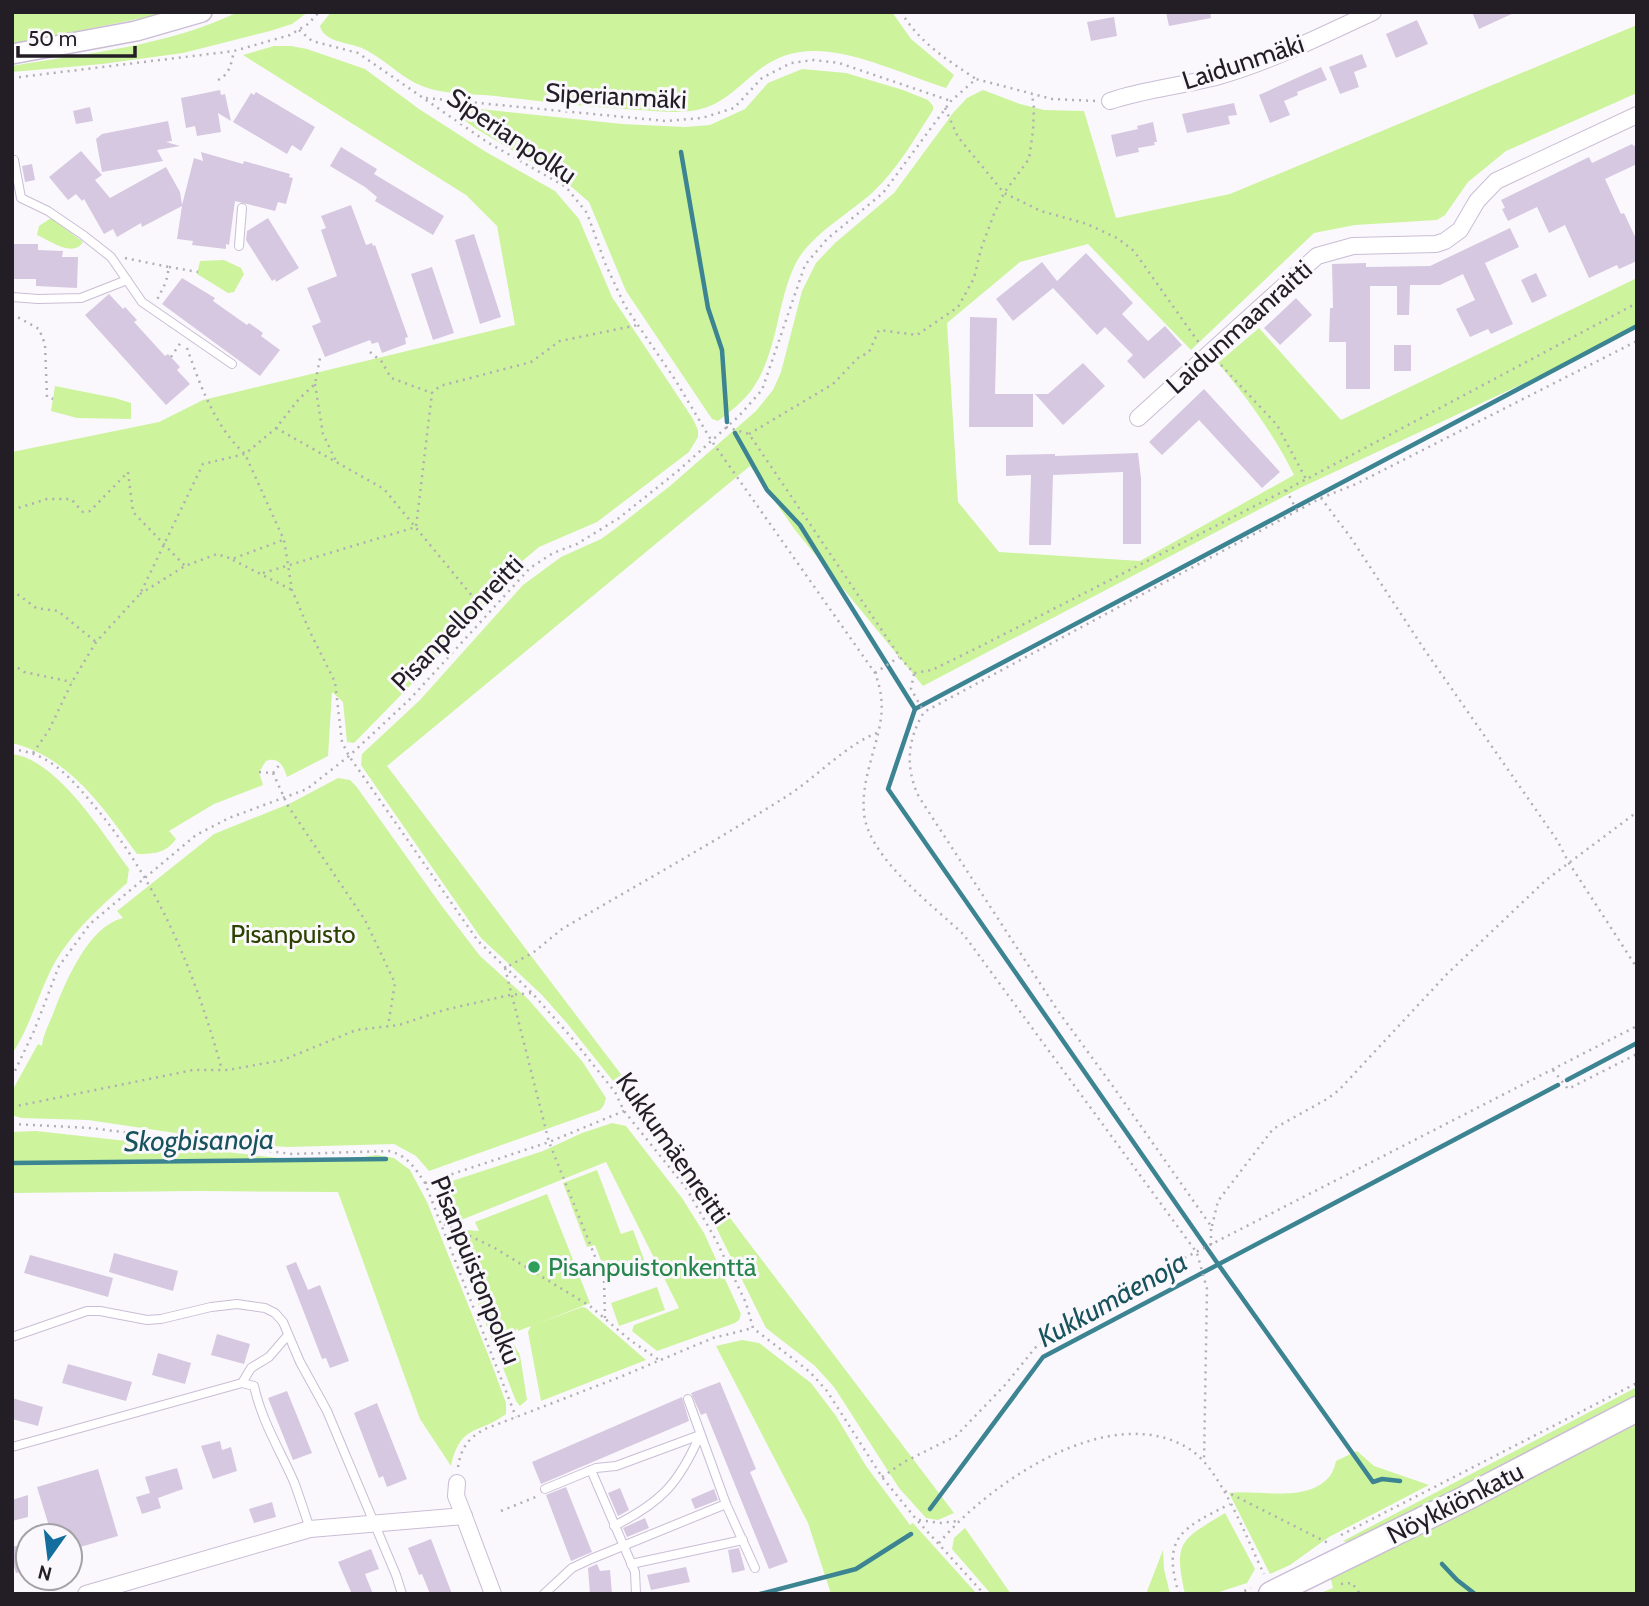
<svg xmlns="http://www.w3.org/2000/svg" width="1649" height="1606" viewBox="0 0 1649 1606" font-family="Cabin,sans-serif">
<rect width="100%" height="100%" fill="#faf8fd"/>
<g fill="#cdf39c">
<polygon points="12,12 173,12 12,44"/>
<path d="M238,12h70l-16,12 -22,7 -87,22 -81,11 -90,8v-6c76,-13 156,-20 226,-54z"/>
<path d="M331,12h561l19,27 43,36 -8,13c-38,-12 -89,-36 -128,-37 -64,-2 -73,49 -121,59 -20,4 -39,1 -58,0 -48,-3 -96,-8 -143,-14 -23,-2 -52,-1 -74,-10 -21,-8 -37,-27 -58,-37 -14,-7 -40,-6 -44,-23z"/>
<path d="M1637,25v68l-131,58 -38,31 -23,33 -8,5 -82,5 -41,8 -123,117 -103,-106 -68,18 -73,61 11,179 41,50 141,9 154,-86c-19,-39 -48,-79 -76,-112l41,-35 82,92 296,-142v48l-70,37 -269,126 -375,197 -128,-156 -45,-64 -363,300 567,747 -16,7 -12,-2 -27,-30 -65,-101 -19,-21 -49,-38 -57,-115 -24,-34 -60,-83 -59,-74 -25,-28 -60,-56 -120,-173 1,-11 58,-54 103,-115 38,-28 40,-18 14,-10 55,-43 86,-75 17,-21 8,-18 21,-81 14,-28 19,-20 59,-50 59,-80 14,-15 16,-8 37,14 24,6 40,1 32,107 114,-24z"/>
<path d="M274,46h17l16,3 58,20 54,40 67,43 69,39 24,28 33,78 81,122 5,11v7l-9,15 -92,70 -58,25 -19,16 -73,85 -93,95 -7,-1 -4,-40 -11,-10 -4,64 -41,21c-3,-10 -8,-21 -21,-16l-7,11 4,13 -49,19 -45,27 7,8c-10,14 -22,15 -39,15 -33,-45 -67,-97 -125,-111v-291l147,-30 44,-22 312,-75 -18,-99 -31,-31 -223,-140z"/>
<path d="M802,69l44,4 57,17 25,10 5,6v4c-18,28 -36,60 -60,82 -23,21 -61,42 -76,69 -21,40 -18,89 -44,127 -8,12 -23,24 -35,33l-6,-2 -86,-128 -37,-89 -22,-19 -92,-55 -11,-8 -3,-6 1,-5 9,-1 151,16 63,3 25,-2 35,-16 23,-26z"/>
<path d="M51,218l32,24c-10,16 -32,-1 -46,-7l2,-9z"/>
<polygon points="224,260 241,268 244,274 234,292 228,293 197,274 200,261"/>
<polygon points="55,386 115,398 131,403 131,419 77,418 51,411"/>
<path d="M12,754c45,5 92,81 117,115l-2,14c-27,24 -55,49 -73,81 -16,30 -23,61 -42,90z"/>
<path d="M338,778l12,2 6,6 85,119 39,51 48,43 54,62 24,37 -2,7 -4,5 -171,61 -13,-15 -22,-12 -106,3 -34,-2 -32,-7 -6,1 -128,-19 -67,-2 -9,-3v-24l26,-47 4,2c1,-11 7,-22 11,-32 12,-31 35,-88 70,-96l-6,-7 97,-77 77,-31z"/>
<path d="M612,1123l14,3 56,72 22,35 37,81 -2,6 -4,3 -78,28 -25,-20 2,-6 45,-17 -73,-146 -145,58c-4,0 -8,1 -12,-1 -8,-6 -13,-26 -9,-34l103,-34 39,-18z"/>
<path d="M36,1131l271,30h25l45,-6 17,3 16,12 17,32 64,160 15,41v11c-28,21 -45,9 -55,52l-31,-47 -82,-227 -140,-1 -186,2v-61z"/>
<polygon points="597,1170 621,1234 633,1230 645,1262 607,1276 595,1245 587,1247 563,1183"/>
<polygon points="547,1194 590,1303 534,1325 582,1307 586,1308 646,1360 541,1401 528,1332 531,1326 518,1331 517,1328 511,1340 520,1355 527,1400 520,1406 516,1401 452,1238 467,1230 479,1231 475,1222"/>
<polygon points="657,1287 665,1310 619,1326 611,1303"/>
<polygon points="742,1340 759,1343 811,1383 836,1416 866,1466 910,1525 913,1523 921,1532 977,1594 831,1594 808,1523 716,1346"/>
<polygon points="1637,1387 1637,1398 1352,1544 1343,1541"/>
<polygon points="1637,1422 1637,1594 1318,1594 1333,1588 1330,1576"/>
<path d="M1357,1451l17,15 55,19 -100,52 -39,28 -20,9 -41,-81c30,-4 78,11 101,-17 3,-4 5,-11 6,-15z"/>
<path d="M1225,1513l30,56 -8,14 -34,11h-28c-12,-53 -4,-54 40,-81z"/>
<polygon points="965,1528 1011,1594 991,1594 952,1549 954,1538"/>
<polygon points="1163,1550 1164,1569 1170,1594 1146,1594"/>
</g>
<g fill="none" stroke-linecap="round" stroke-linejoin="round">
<g stroke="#3c8492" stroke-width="4.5">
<polyline points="681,152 708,308 722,350 727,422"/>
<polyline points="735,433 767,490 800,525 915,709"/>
<polyline points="1567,1080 1637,1043"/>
<polyline points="12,1163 386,1159"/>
<polyline points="1400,1481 1382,1479 1373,1482 1218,1264 888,789 915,709 1637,326"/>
<polyline points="930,1509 1043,1357 1558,1085"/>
<polyline points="1442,1564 1457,1580 1475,1594"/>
<polyline points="760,1594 856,1569 911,1534"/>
</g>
</g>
<g fill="#d6c8e0">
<polygon points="1166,12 1210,12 1211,18 1169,26"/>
<polygon points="1472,12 1516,12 1479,29"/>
<polygon points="1114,17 1117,36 1091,41 1087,22"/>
<polygon points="1417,20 1428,44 1396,58 1386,34"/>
<polygon points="1362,54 1367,67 1354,72 1359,87 1340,94 1329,67"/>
<polygon points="1321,67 1327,80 1297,92 1298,95 1284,101 1290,115 1270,123 1259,95"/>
<polygon points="220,90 221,95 225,94 231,121 218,113 221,132 197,136 195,126 186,128 181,98"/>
<polygon points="256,92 315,127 301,151 292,145 287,154 233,122 251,93 254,95"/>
<polygon points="1234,103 1237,115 1228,116 1230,124 1187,133 1182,114"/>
<polygon points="90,107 93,121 76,124 73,111"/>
<polygon points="168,121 172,141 166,142 180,146 157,150 163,161 102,172 96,139 102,134"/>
<polygon points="1153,122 1157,142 1154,142 1155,145 1138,148 1139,152 1116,157 1111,135 1138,129 1137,126"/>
<polygon points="1632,144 1634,146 1637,145 1637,164 1605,179 1621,214 1624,213 1637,241 1637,261 1619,269 1617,265 1589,278 1565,225 1549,233 1537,207 1508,221 1502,209 1505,208 1501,200 1589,157 1592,163"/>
<polygon points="341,147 377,169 374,174 444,216 433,235 375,201 377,197 365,187 330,166"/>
<polygon points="81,151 102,175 95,180 110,198 166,167 180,192 182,205 194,158 203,161 201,152 243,164 244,161 290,174 289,177 293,178 286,204 278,202 275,211 235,201 229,245 226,244 226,249 192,245 193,241 177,239 182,206 142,227 141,223 117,237 113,229 104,234 84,199 82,201 76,194 68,200 49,177"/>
<polygon points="32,164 35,180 25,182 22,166"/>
<polygon points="351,205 366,245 372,243 373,246 375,245 408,337 405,338 406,344 382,353 378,342 372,344 370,340 325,357 312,326 321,322 307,288 337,276 321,230 326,228 321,216"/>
<polygon points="268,218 299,268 276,282 275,279 272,281 246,240 247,231"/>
<polygon points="1510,228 1519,247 1485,263 1513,324 1491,334 1488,329 1470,337 1456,309 1475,300 1463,274 1440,285 1410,285 1409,315 1397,315 1397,286 1370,286 1370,389 1346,389 1346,342 1329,342 1330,308 1333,308 1332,264 1366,263 1366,267 1430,266"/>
<polygon points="474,234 501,317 480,324 455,240"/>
<polygon points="12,244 38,244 38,250 63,251 62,257 78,257 77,288 36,286 36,279 12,279"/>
<polygon points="1086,253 1133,303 1122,314 1148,341 1165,326 1182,345 1144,379 1127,361 1133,355 1105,327 1097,335 1053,288 1013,321 996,299 1042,262 1057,281"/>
<polygon points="432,267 454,333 433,340 411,274"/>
<polygon points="1536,273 1547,296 1532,303 1521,280"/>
<polygon points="182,278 215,298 213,301 247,325 249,323 263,333 261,336 280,350 260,376 162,304"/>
<polygon points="109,294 123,309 125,307 137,320 134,322 165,356 168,354 180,367 177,370 190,384 166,405 85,315"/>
<polygon points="1296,298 1312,315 1280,345 1264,328"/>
<polygon points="970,317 997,318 995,394 1033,394 1033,427 969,427"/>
<rect x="1394" y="345" width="17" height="26"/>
<polygon points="1083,363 1105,386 1063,425 1035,394 1048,394"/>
<polygon points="1204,389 1280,472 1262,488 1199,420 1162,455 1149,442"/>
<polygon points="1138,453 1141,478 1141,544 1123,544 1123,472 1053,475 1051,545 1029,545 1031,475 1006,476 1006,455 1055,454 1055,456"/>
<polygon points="114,1253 178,1271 173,1291 109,1272"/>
<polygon points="30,1255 113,1278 108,1297 24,1273"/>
<polygon points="296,1262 308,1290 320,1285 349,1361 330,1368 326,1358 322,1359 286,1266"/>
<polygon points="217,1334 250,1344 244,1364 211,1355"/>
<polygon points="158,1353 191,1363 185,1384 152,1375"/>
<polygon points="68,1364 132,1382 126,1401 62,1383"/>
<polygon points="720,1382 756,1469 750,1472 788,1562 769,1569 706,1413 701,1415 691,1393"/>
<polygon points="287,1391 312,1453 293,1460 268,1398"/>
<polygon points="682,1397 689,1421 541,1484 532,1462"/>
<polygon points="12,1398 43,1407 38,1426 12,1419"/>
<polygon points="377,1403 407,1479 387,1487 383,1476 379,1478 354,1413"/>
<polygon points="220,1441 222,1450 231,1447 237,1471 213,1479 201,1446"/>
<polygon points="177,1468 183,1489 158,1498 161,1508 142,1514 136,1497 150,1493 145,1477"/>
<polygon points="98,1469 118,1536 70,1550 70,1536 52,1536 37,1487"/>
<polygon points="566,1487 592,1552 571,1561 546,1495"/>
<polygon points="620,1488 629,1510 618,1516 608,1493"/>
<polygon points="714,1489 718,1500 695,1509 691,1499"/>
<polygon points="28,1495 28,1517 12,1521 12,1500"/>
<polygon points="272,1502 276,1517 254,1523 249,1509"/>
<polygon points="645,1518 649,1528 627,1537 623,1528"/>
<polygon points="431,1539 452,1594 430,1594 422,1574 419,1575 408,1548"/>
<polygon points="28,1543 28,1570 16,1573 12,1559 12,1547"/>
<polygon points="739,1548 745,1570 732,1573 728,1550"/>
<polygon points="371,1549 379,1569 365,1574 373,1594 352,1594 338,1562"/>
<polygon points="597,1564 600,1571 610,1570 612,1594 590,1594 588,1568"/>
<polygon points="686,1567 690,1582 651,1590 647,1575"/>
</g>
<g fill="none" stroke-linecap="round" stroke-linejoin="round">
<defs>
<g id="service">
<polyline points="14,160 21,198 48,211 83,235 111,257 142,302 232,364"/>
<polyline points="239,246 242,208"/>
<polyline points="12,297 38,299 81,298 127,280"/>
<polyline points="12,1337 87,1311 100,1311 147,1320 161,1319 211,1307 237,1304 265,1308 275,1313 283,1322 300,1362 327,1411 396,1575 402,1594"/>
<polyline points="242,1383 251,1368 269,1357 288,1335"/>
<polyline points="688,1399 726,1504 755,1568"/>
<path d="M12,1447l230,-64 12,3c8,36 26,64 40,96 6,16 11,32 16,47"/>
<polyline points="591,1470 635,1572 636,1594"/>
<polyline points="545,1489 596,1468 616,1466 700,1435"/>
<path d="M614,1526c48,-24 65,-43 86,-91"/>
<polyline points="631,1564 743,1540"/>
<polyline points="544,1594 572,1568 591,1559 726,1504"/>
</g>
<g id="minor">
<path d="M1110,101c35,-12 73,-15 109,-25 53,-15 104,-41 154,-64"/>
<polyline points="1138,418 1317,256 1353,246 1436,244 1445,241 1460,230 1477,201 1496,181 1637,115"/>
<polyline points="457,1483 456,1496 460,1506 493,1594"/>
<polyline points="86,1594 310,1529 464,1516"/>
</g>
<polyline id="tertiary" points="12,54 136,31 202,12"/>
<polyline id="primary" points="1271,1594 1466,1498 1637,1409"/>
</defs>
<use href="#service" stroke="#cabdd5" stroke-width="10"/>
<use href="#minor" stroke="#cabdd5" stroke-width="18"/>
<use href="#tertiary" stroke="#cabdd5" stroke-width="22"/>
<use href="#primary" stroke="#cabdd5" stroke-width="27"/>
<g stroke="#b1aeb4" stroke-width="2.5" stroke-dasharray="2 5" stroke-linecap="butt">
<path d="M901,12c19,31 45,47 75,67"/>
<path d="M299,30l13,11 46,12 129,89 79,45 21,26 18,50 20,43 51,75 35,59 164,233c12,32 6,51 -3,83 -5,19 -10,37 -8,57 4,45 70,93 100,122l233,318 10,36 -3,173"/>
<polyline points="12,78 234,51 290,35 308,24 319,12"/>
<path d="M218,80c12,-6 13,-16 16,-29"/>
<polyline points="426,98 666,121 702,118 734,108 762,78 791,63 814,60 839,63 951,101"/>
<polyline points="945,108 958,137 1004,193 1041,211 1087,224 1117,238 1134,251 1199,343"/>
<polyline points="125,258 169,267 166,282 157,300"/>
<polyline points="169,267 198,272"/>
<polyline points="12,314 39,329 45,344 47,397 53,399"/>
<path d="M187,348c13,37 28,79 58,106l39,86 8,50 18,42 25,50 7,60 7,14 129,185 54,52 39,44 44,55 9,19 62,77 30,52 30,63 7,25 57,44 17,19 55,86 34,42 68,75"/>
<polyline points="370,352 382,362 391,378 432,393"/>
<polyline points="171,357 181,342"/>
<polyline points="1221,365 1277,425 1306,479"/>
<polyline points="315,384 323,434 336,461"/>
<polyline points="726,427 749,434 902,660 914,673 932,670 981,646 1286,490 1637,303"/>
<polyline points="276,428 384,489 487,614"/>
<polyline points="749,434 833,384 858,358 869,352 879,330 917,335 958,307 974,278 981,249 994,214 1004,193 1029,159 1033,131 1034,108 1032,94"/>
<polyline points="1286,490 1298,512"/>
<polyline points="1321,498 1351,538 1424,649 1557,840 1569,863 1637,968"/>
<polyline points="12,510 47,499 71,499 83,512 90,511 128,472 133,512 185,566"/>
<polyline points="233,560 292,590"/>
<polyline points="263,573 416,527 432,393 440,386 531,362 560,341 638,325"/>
<polyline points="12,590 36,608 58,611 96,642"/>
<polyline points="140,594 185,566 217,554 232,559 283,540"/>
<polyline points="12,664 24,672 72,682"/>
<polyline points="875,673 899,657"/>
<polyline points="914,674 911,689 924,712"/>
<path d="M12,749c13,2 25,5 36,12 21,13 37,34 53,53 61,77 95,162 121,256"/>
<polyline points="33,753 49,730 72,682 96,642 140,594 203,464 245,454 276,428 299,399 315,384 320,358"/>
<polyline points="259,772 273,773 288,806 365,920 395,983 388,1026"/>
<polyline points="273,773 281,763"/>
<polyline points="1553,1070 1568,1089 1637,1054"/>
<polyline points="12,1077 34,1031 59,966 90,924 196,835 229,818 307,789 349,756 410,699 530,568 553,553 577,544 619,518 679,470 739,416 762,390 805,265 827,239 883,193 951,101 976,79 1052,99 1096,101"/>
<polyline points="12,1107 193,1070 228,1070 283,1060 356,1030 399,1025 444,1010 510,995 532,993"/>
<path d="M12,1124l79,4 201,26 97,-3c19,5 25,16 36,32l91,234"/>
<polyline points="425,1183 549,1142 624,1111"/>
<polyline points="444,1224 493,1247 590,1306 630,1340 659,1360"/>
<polyline points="1212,1226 1218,1201 1273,1129 1327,1099 1339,1090 1447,974 1546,880 1637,812"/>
<path d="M1211,1245v-19l-99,-141 -54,-74 -139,-214c-14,-29 -12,-57 5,-85l397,-214 35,-14 281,-143"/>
<path d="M605,1318l-1,-39 -55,-137 -44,-174 29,-16 28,-23c75,-44 151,-86 225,-133 30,-19 58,-51 92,-64"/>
<path d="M458,1467c3,-19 10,-29 27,-38l135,-52 93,-39 40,-10"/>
<polyline points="882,1477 904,1462 956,1436 1005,1385 1035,1348 1065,1324 1159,1271 1637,1026"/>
<polyline points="1225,1491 1328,1543"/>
<polyline points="501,1511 538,1496"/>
<polyline points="919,1520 941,1523 957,1521"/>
<polyline points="1341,1535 1637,1383"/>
<path d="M939,1543c50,-60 173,-145 252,-93 31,21 56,90 73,124"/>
<polyline points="1341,1584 1352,1583 1360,1594"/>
<path d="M1179,1594c-18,-58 4,-66 51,-90"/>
<polyline points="1238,1594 1251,1588"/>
</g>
<use href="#service" stroke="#fff" stroke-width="8"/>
<use href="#minor" stroke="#fff" stroke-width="16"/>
<use href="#tertiary" stroke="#fff" stroke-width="19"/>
<use href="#primary" stroke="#fff" stroke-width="24"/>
</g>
<circle fill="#2e9e5b" stroke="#faf8fd" stroke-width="2.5" cx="534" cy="1267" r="7"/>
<g text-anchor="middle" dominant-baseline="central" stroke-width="6" stroke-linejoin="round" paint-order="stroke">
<g font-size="26" fill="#231e26" stroke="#faf8fd">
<text transform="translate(1243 62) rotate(-18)">Laidunmäki</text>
<text transform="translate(616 96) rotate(3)">Siperianmäki</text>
<text transform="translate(512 136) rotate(34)">Siperianpolku</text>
<text transform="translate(1239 327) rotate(-42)">Laidunmaanraitti</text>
<text transform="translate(457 623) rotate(-46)">Pisanpellonreitti</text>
<text transform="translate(673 1148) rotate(55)">Kukkumäenreitti</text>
<text transform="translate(476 1270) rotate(68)">Pisanpuistonpolku</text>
<text transform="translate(1455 1503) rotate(-27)">Nöykkiönkatu</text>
</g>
<g font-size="26" fill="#2c4200" stroke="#faf8fd">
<text x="293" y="934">Pisanpuisto</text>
</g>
<g font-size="26" fill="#27864d" stroke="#faf8fd" text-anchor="start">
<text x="548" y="1267">Pisanpuistonkenttä</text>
</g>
<g font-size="28" font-style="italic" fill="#18535d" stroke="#faf8fd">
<text transform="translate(199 1140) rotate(-1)">Skogbisanoja</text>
<text transform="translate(1112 1299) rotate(-29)">Kukkumäenoja</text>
</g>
</g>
<rect width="1649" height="1606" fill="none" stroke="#231e26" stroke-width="28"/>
<g transform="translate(49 1557) rotate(194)"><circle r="33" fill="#faf8fd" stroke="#a4a1a7" stroke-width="2"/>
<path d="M0-5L12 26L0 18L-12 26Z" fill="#146e9d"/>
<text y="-10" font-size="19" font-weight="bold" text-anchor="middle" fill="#231e26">N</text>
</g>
<path d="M18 46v10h117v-10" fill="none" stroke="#231e26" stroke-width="3.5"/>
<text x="28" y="46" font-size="21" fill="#231e26" stroke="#faf8fd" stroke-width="5" paint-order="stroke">50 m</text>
</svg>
